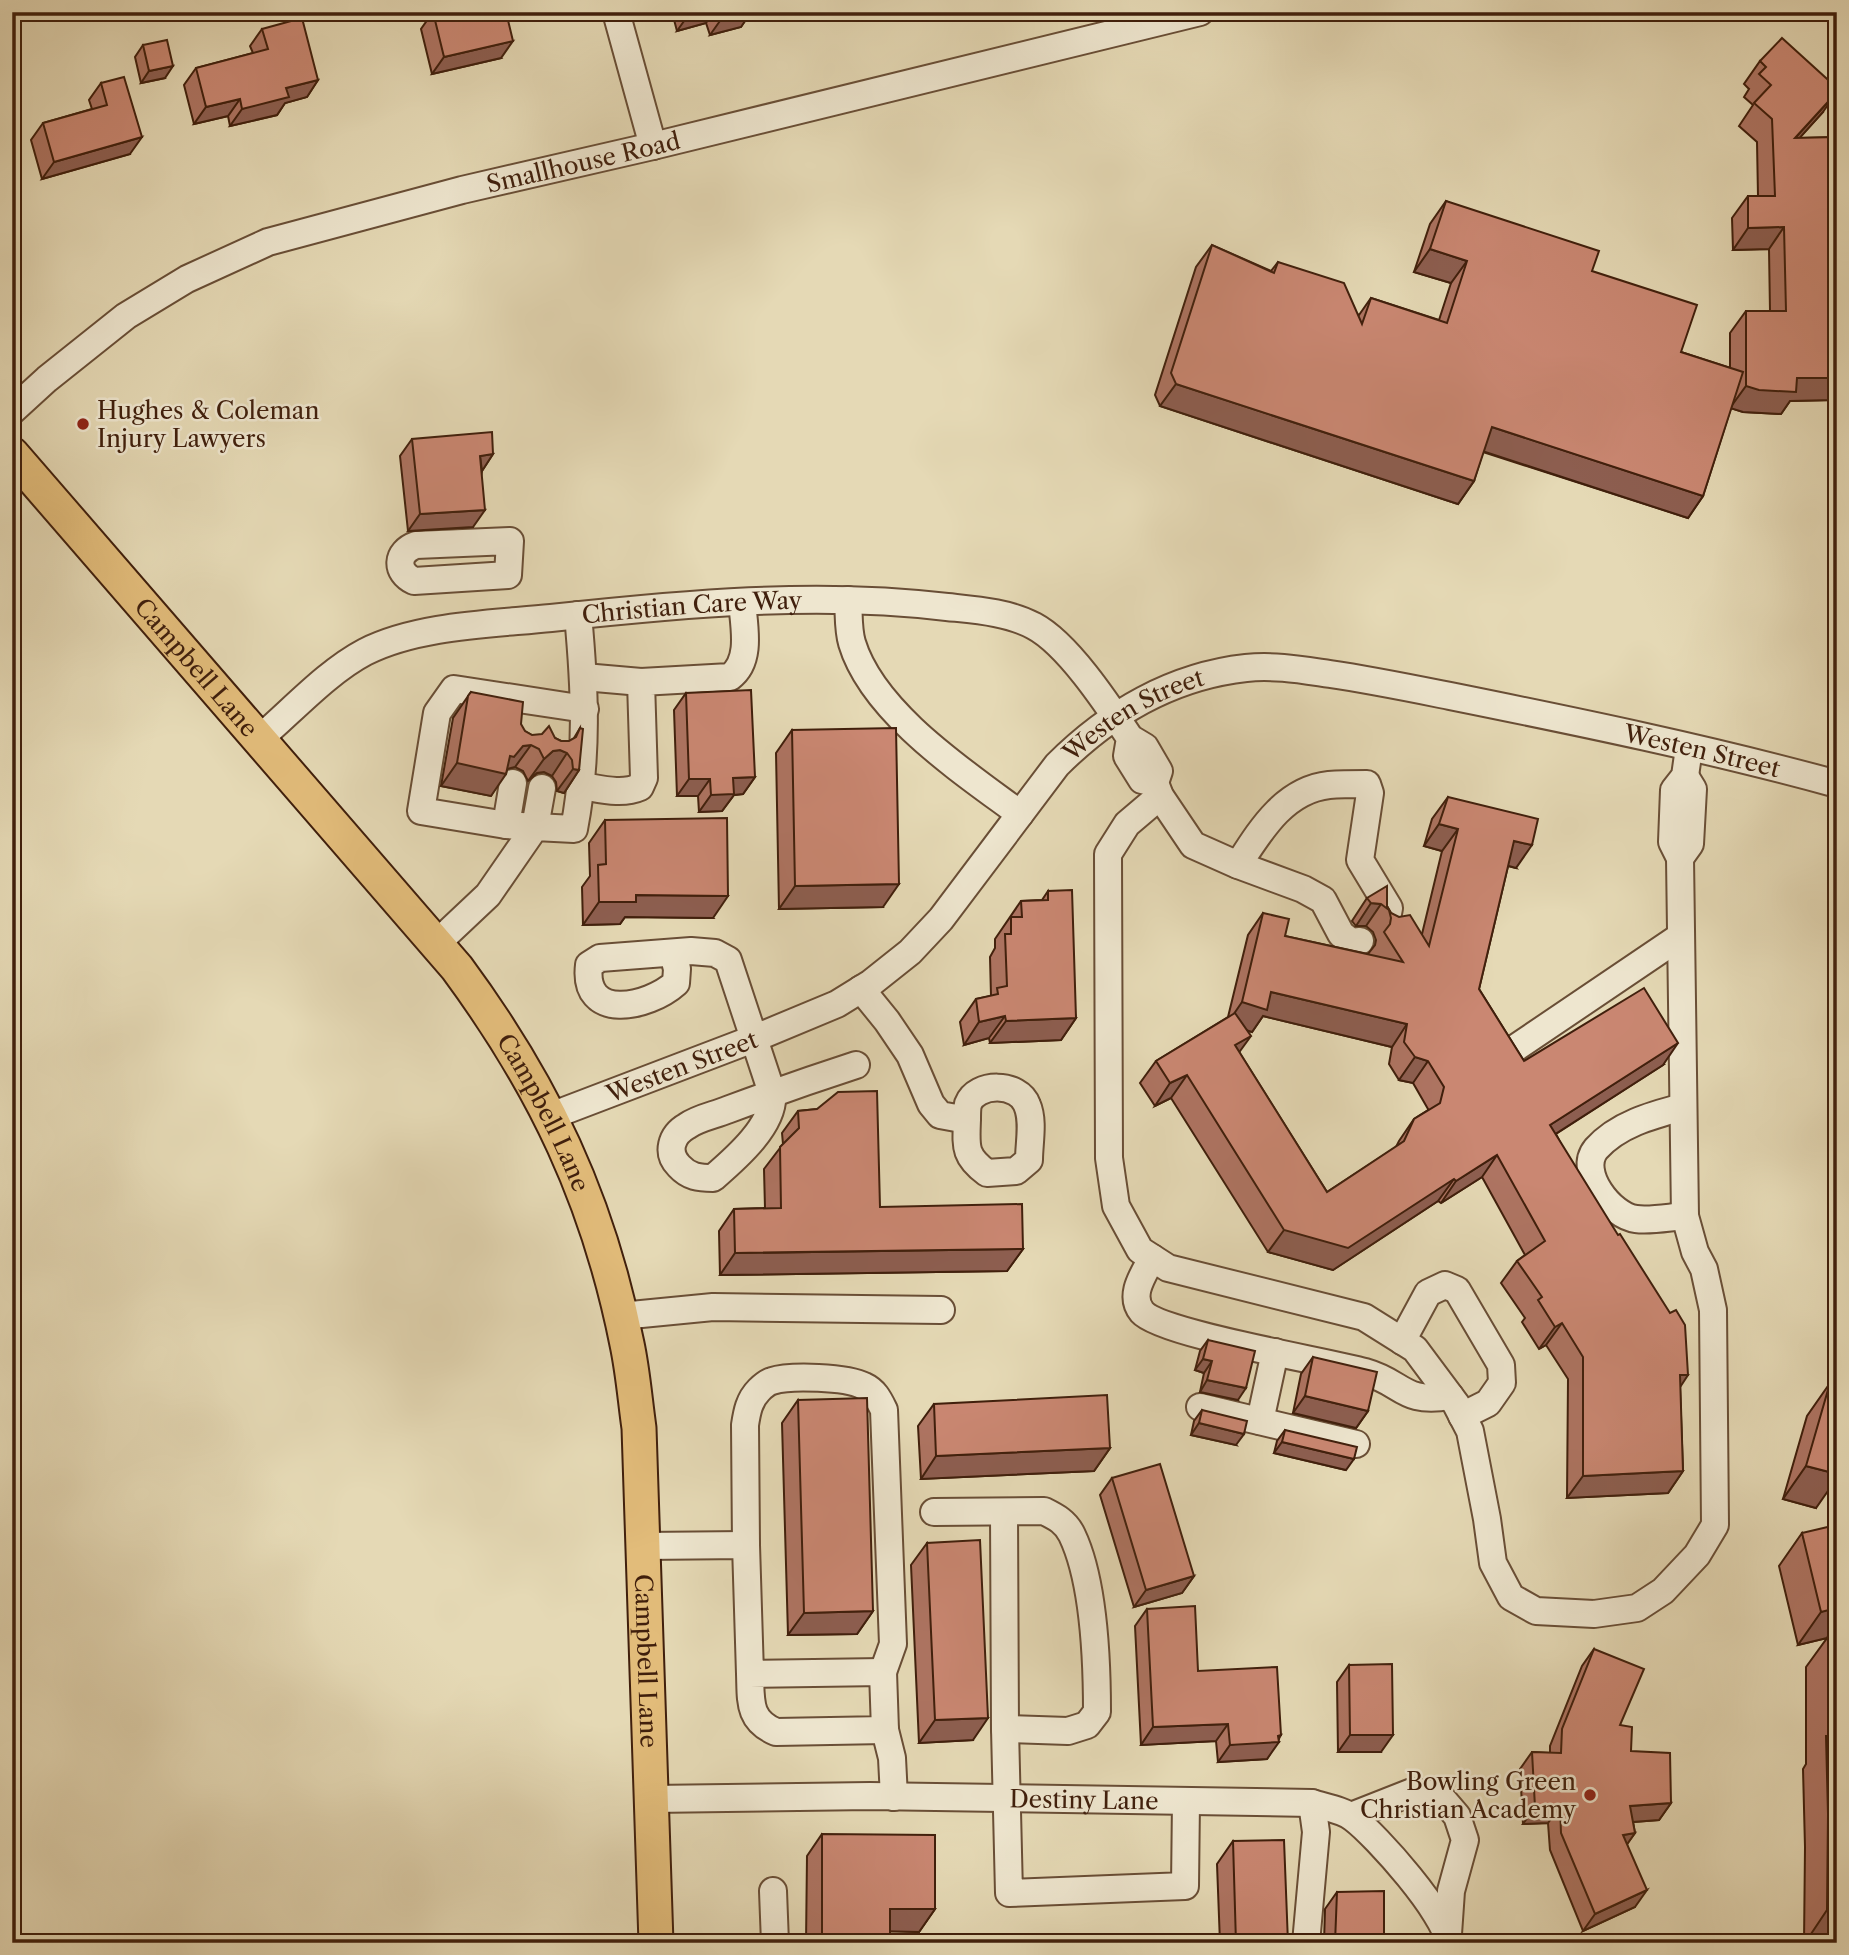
<svg xmlns="http://www.w3.org/2000/svg" width="1849" height="1955" viewBox="0 0 1849 1955" font-family="'Libre Caslon Text',serif">
<rect width="100%" height="100%" fill="#e5d9b5"/>
<filter id="stains"><feTurbulence type="fractalNoise" baseFrequency=".00286" numOctaves="4"/><feColorMatrix values="0 0 0 0 .2 0 0 0 0 .09 0 0 0 0 .02 0 0 0 .5 -.17"/></filter>
<radialGradient id="worn" r=".72"><stop offset=".6" stop-color="#630" stop-opacity="0"/><stop offset="1" stop-color="#630" stop-opacity=".3"/></radialGradient>
<g fill="none" stroke-linecap="round" stroke-linejoin="round">
<defs>
<g id="minor">
<polyline points="616,12 653,146"/>
<path id="s1" d="M12,411l35,-32 79,-63 61,-37 81,-37 194,-52 191,-44 547,-134"/>
<path d="M510,541l-2,34 -94,6c-19,-9 -18,-29 2,-36z"/>
<path d="M848,600c1,14 0,30 4,43 21,70 113,130 168,171"/>
<polyline points="584,677 641,682"/>
<path id="s2" d="M259,739c33,-28 68,-67 106,-87 53,-27 128,-28 186,-34 131,-14 265,-27 396,-11 28,3 61,5 87,19 34,18 74,79 96,112l15,9 14,24 -4,12 -13,-3 -15,-24 3,-18"/>
<polyline points="1155,783 1160,796 1193,845 1238,865 1303,889 1323,900 1341,934 1351,942 1360,941"/>
<path d="M582,786c19,3 40,9 58,1l4,-9 -3,-96 89,-5c22,-16 14,-51 12,-75"/>
<polyline points="542,788 535,827 506,825 421,811 437,713 454,689 585,709"/>
<polyline points="1160,796 1127,824 1108,854 1109,1158 1116,1206 1140,1250 1168,1268 1364,1317 1415,1349 1456,1404 1470,1431 1487,1519 1493,1563 1511,1597 1536,1611 1594,1614 1637,1608 1663,1591 1697,1555 1715,1525 1713,1310 1704,1269 1695,1252 1685,1216 1680,858 1672,842 1674,790 1685,776 1689,748"/>
<polyline points="506,825 513,783"/>
<polyline points="1680,858 1690,844 1693,789 1685,776"/>
<path d="M1238,865c22,-34 46,-75 91,-80 12,-1 25,-1 38,-1l3,9 -10,67 29,48 -3,16"/>
<path d="M436,944l52,-49 47,-68 39,2c14,-73 11,-140 4,-214"/>
<path d="M673,953l4,16 -1,14c-28,25 -94,39 -87,-18l11,-7 91,-7 24,2 13,7 44,133c4,31 -37,66 -59,85 -14,0 -24,-1 -34,-12 -13,-13 -8,-31 8,-40 11,-8 28,-11 40,-16 43,-16 86,-31 129,-45"/>
<path d="M861,989l26,32 23,34 21,49 9,11 27,5c0,-4 0,-12 1,-16 8,-22 51,-22 59,1 7,16 2,38 2,55l-13,11 -29,2c-23,-17 -21,-26 -20,-53"/>
<polyline points="1508,1053 1681,936"/>
<path d="M1683,1107c-30,8 -65,17 -87,42 -19,23 15,67 40,70 15,2 34,-2 49,-3"/>
<path id="s3" d="M551,1116l202,-77 84,-35 34,-21 39,-31 31,-33 116,-154c52,-52 116,-89 189,-97 29,-3 56,2 84,6 41,6 80,14 120,22 129,26 260,53 387,88"/>
<path d="M1152,1258c-8,16 -24,37 -10,54 19,22 184,49 223,60 39,11 37,32 85,24"/>
<polyline points="621,1316 713,1307 941,1310"/>
<polyline points="1402,1341 1428,1293 1445,1285 1457,1290 1501,1365 1502,1383 1488,1403 1462,1416"/>
<polyline points="1200,1407 1356,1444"/>
<polyline points="1260,1421 1275,1352"/>
<path d="M934,1512l110,-1c12,6 22,11 28,24 22,46 25,126 25,177l-10,13 -19,6 -63,-2"/>
<polyline points="1004,1513 1005,1729 1009,1893 1185,1886 1186,1801"/>
<path d="M746,1545l-1,-120c2,-13 4,-25 14,-35 3,-3 9,-8 13,-9 18,-6 75,-4 92,5 11,5 15,14 20,24l9,234 -10,28"/>
<path d="M643,1546l103,-1 4,129c1,27 -2,46 26,58l109,-2 -2,-58 -133,2"/>
<polyline points="885,1730 892,1758 894,1797"/>
<path id="s4" d="M652,1799l218,-3 442,7c12,4 31,7 41,15 24,18 93,96 96,125"/>
<polyline points="1351,1816 1412,1792 1439,1795 1457,1816 1465,1840 1451,1891 1448,1934"/>
<polyline points="773,1891 775,1943"/>
<polyline points="1306,1943 1316,1832 1312,1803"/>
</g>
<g id="major">
<path id="s5" d="M12,454l445,514c87,118 141,231 170,376 6,28 8,56 12,84l17,515"/>
</g>
</defs>
<use href="#minor" stroke="#694e36" stroke-width="30"/>
<use href="#major" stroke="#401f0c" stroke-width="37"/>
<use href="#minor" stroke="#eee6cf" stroke-width="26"/>
<use href="#major" stroke="#e2bc7a" stroke-width="33"/>
</g>
<g fill="#ae7462" stroke="#401f0c" stroke-width="2" fill-rule="evenodd">
<polygon points="433,12 501,58 432,74 421,29"/>
<polygon points="672,12 751,12 741,27 710,35 706,23 677,31"/>
<polygon points="808,12 842,12 810,19"/>
<polygon points="262,29 318,80 307,97 285,103 277,115 230,126 228,116 194,124 184,85 196,68 253,53 250,46"/>
<polygon points="143,45 165,78 141,83 135,57"/>
<polygon points="1760,61 1823,112 1799,138 1837,137 1837,396 1834,400 1790,401 1781,414 1743,412 1731,408 1703,496 1688,518 1483,452 1474,481 1458,504 1160,406 1155,395 1196,267 1212,245 1271,271 1278,262 1359,315 1371,298 1439,320 1451,283 1414,272 1430,224 1446,201 1592,271 1681,352 1730,368 1730,333 1746,311 1770,311 1769,249 1733,250 1732,218 1748,196 1758,196 1757,142 1739,126 1753,105 1744,97 1749,89 1744,84"/>
<polygon points="101,83 130,154 42,179 31,140 43,123 92,109 89,100"/>
<polygon points="412,439 493,454 482,471 473,527 408,531 400,456"/>
<polygon points="471,692 525,731 532,735 555,738 561,741 569,741 574,738 580,728 579,770 564,793 557,791 556,782 552,776 544,772 537,773 528,781 523,771 515,767 508,768 491,796 441,786 453,718"/>
<polygon points="686,693 755,777 743,794 734,795 722,811 699,812 698,796 677,796 674,710"/>
<polygon points="792,730 883,907 779,909 776,753"/>
<path d="M1448,797l68,71 -8,-2 -29,123 45,72 139,4 -107,69 124,253 3,84 -15,22 -101,5 1,-119 -22,-34 -7,4 -17,-27 3,-4 -24,-35 16,-22 8,-6 -43,-78 -41,26 -3,-2 -105,69 -65,-18 -97,-154 -16,8 -15,-23 16,-22 72,-44 20,-82 15,-22 22,23 83,18 7,-9 1,-5 -3,-8 -7,-6h-10l-4,-5 15,-23 20,8 4,7 31,21 20,-83 -18,-5 8,-27zM1263,1016l129,31 -3,17 10,16 14,3 15,26v1l-14,9 -15,22 -3,6 -69,45 -88,-140 8,-22 5,2z"/>
<polygon points="605,820 713,918 625,917 620,924 583,925 582,887 590,876 589,843"/>
<polygon points="1048,891 1076,1018 1061,1040 990,1043 989,1038 964,1045 960,1022 976,999 991,996 990,957 995,948 995,939 1021,901 1042,900"/>
<polygon points="817,1109 880,1207 1023,1249 1007,1271 720,1275 719,1231 734,1209 765,1208 764,1169 783,1144 782,1133 798,1111"/>
<polygon points="1208,1340 1238,1400 1200,1392 1204,1373 1195,1370 1200,1351"/>
<polygon points="1313,1357 1368,1411 1356,1428 1293,1413 1301,1374"/>
<polygon points="1830,1383 1816,1508 1783,1499 1807,1416"/>
<polygon points="798,1400 873,1611 857,1634 788,1635 782,1423"/>
<polygon points="934,1404 1110,1448 1094,1471 921,1479 918,1426"/>
<polygon points="1202,1410 1236,1445 1191,1435 1194,1421"/>
<polygon points="1285,1430 1346,1470 1274,1453 1277,1441"/>
<polygon points="1112,1478 1194,1576 1182,1593 1134,1607 1100,1495"/>
<polygon points="1802,1533 1832,1634 1835,1943 1804,1943 1805,1847 1803,1769 1806,1764 1806,1667 1827,1638 1798,1645 1779,1566"/>
<polygon points="927,1543 973,1740 919,1743 911,1565"/>
<polygon points="1147,1609 1198,1671 1279,1739 1267,1759 1218,1762 1216,1741 1141,1745 1135,1626"/>
<polygon points="1594,1649 1620,1725 1631,1751 1671,1803 1659,1820 1633,1822 1635,1833 1627,1844 1635,1907 1583,1931 1550,1850 1548,1823 1523,1824 1520,1769 1532,1752 1550,1753 1550,1746 1582,1666"/>
<polygon points="1349,1665 1381,1752 1338,1752 1337,1682"/>
<polygon points="822,1834 935,1909 919,1932 890,1931 890,1943 806,1943 807,1856"/>
<polygon points="1233,1841 1288,1943 1220,1943 1217,1864"/>
<polygon points="1337,1892 1384,1943 1324,1943 1325,1909"/>
</g>
<g fill="#8d5e50" stroke="#401f0c" stroke-width="2">
<polygon points="694,12 714,12 706,23 677,31 689,14"/>
<polygon points="743,12 751,12 741,27 710,35 722,18"/>
<polygon points="815,12 842,12 810,19"/>
<polygon points="513,41 501,58 432,74 444,57"/>
<polygon points="173,66 165,78 141,83 149,71"/>
<polygon points="318,80 307,97 285,103 277,115 230,126 242,109 286,88"/>
<polygon points="1837,92 1823,112 1779,161 1795,138"/>
<polygon points="240,99 228,116 194,124 206,107"/>
<polygon points="142,137 130,154 42,179 54,162"/>
<polygon points="1784,227 1769,249 1733,250 1748,228"/>
<polygon points="1430,249 1467,261 1451,283 1414,272"/>
<polygon points="1797,378 1837,378 1837,396 1834,400 1790,401 1781,414 1743,412 1730,408 1746,386"/>
<polygon points="1176,384 1474,481 1458,504 1160,406"/>
<polygon points="1492,427 1703,496 1688,518 1476,449"/>
<polygon points="493,454 482,471 480,456"/>
<polygon points="485,510 473,527 408,531 420,514"/>
<polygon points="531,745 515,767 507,769 506,774 491,796 441,786 457,763 510,756 523,746"/>
<polygon points="560,750 567,753 552,776 544,772 537,773 528,781 544,759 553,751"/>
<polygon points="573,769 579,770 564,793 557,791"/>
<polygon points="755,777 743,794 734,795 722,811 699,812 711,795 733,778"/>
<polygon points="689,779 710,779 698,796 677,796"/>
<polygon points="1439,824 1458,829 1442,851 1424,846"/>
<polygon points="1514,841 1532,845 1516,868 1498,863"/>
<polygon points="899,884 883,907 779,909 795,886"/>
<polygon points="636,895 728,896 713,918 625,917 620,924 583,925 599,902"/>
<polygon points="1371,903 1381,904 1366,926 1356,926"/>
<polygon points="1271,992 1407,1024 1392,1047 1263,1016 1252,1032 1227,1024 1242,1002"/>
<polygon points="1005,1016 989,1038 964,1045 979,1022"/>
<polygon points="1076,1018 1061,1040 990,1043 1006,1021"/>
<polygon points="1251,1036 1235,1058 1235,1045"/>
<polygon points="1678,1043 1663,1065 1535,1147 1550,1125"/>
<polygon points="1415,1057 1428,1061 1413,1083 1399,1080"/>
<polygon points="1187,1075 1171,1098 1155,1106 1170,1083"/>
<polygon points="1497,1155 1482,1177 1441,1203 1456,1181"/>
<polygon points="1454,1179 1438,1201 1333,1270 1268,1252 1284,1230"/>
<polygon points="1023,1249 1007,1271 720,1275 735,1253"/>
<polygon points="1562,1323 1546,1345 1539,1349 1555,1327"/>
<polygon points="1203,1359 1212,1361 1204,1373 1195,1370"/>
<polygon points="1680,1375 1688,1375 1673,1398"/>
<polygon points="1207,1380 1246,1388 1238,1400 1200,1392"/>
<polygon points="1305,1396 1368,1411 1356,1428 1293,1413"/>
<polygon points="1199,1423 1244,1434 1236,1445 1191,1435"/>
<polygon points="1282,1442 1354,1459 1346,1470 1274,1453"/>
<polygon points="1110,1448 1094,1471 921,1479 936,1456"/>
<polygon points="1806,1466 1837,1474 1837,1478 1816,1508 1783,1499"/>
<polygon points="1683,1471 1668,1493 1567,1498 1583,1476"/>
<polygon points="1194,1576 1182,1593 1134,1607 1146,1590"/>
<polygon points="1837,1604 1837,1627 1829,1637 1829,1634 1827,1638 1798,1645 1821,1612"/>
<polygon points="873,1611 857,1634 788,1635 804,1613"/>
<polygon points="988,1718 973,1740 919,1743 935,1720"/>
<polygon points="1228,1724 1216,1741 1141,1745 1153,1727"/>
<polygon points="1281,1735 1277,1742 1279,1742 1267,1759 1218,1762 1230,1745"/>
<polygon points="1350,1735 1393,1735 1381,1752 1338,1752"/>
<polygon points="1671,1803 1659,1820 1619,1823 1630,1806"/>
<polygon points="1560,1806 1548,1823 1523,1824 1535,1807"/>
<polygon points="1635,1833 1623,1850 1623,1835"/>
<polygon points="1647,1890 1635,1907 1583,1931 1595,1914"/>
<polygon points="890,1909 935,1909 919,1932 875,1931"/>
<polygon points="1827,1910 1837,1910 1837,1940 1835,1943 1805,1943"/>
</g>
<g fill="#ca8772" stroke="#401f0c" stroke-width="2">
<polygon points="433,12 506,12 513,41 444,57"/>
<polygon points="720,12 743,12 722,18"/>
<polygon points="302,18 318,80 286,88 289,97 242,109 240,99 206,107 196,68 268,49 262,29"/>
<polygon points="1782,38 1837,88 1837,92 1795,138 1837,137 1837,378 1797,378 1796,392 1759,390 1746,386 1746,311 1786,311 1784,227 1748,228 1748,196 1775,196 1772,119 1754,103 1771,85 1759,74 1766,67 1760,61"/>
<polygon points="167,40 173,66 149,71 143,45"/>
<polygon points="124,77 142,137 54,162 43,123 107,105 101,83"/>
<polygon points="1446,201 1599,251 1592,271 1697,305 1681,352 1743,372 1703,496 1492,427 1474,481 1176,384 1171,373 1212,245 1274,273 1278,262 1344,283 1362,324 1371,298 1447,323 1467,261 1430,249"/>
<polygon points="492,432 493,454 480,456 485,510 420,514 412,439"/>
<polygon points="751,690 755,777 733,778 734,794 711,795 710,779 689,779 686,693"/>
<polygon points="471,692 523,702 521,724 525,731 532,735 542,734 549,726 555,738 561,741 569,741 576,737 580,728 583,729 579,770 573,769 572,760 567,753 560,750 553,751 544,759 539,749 531,745 523,746 514,757 510,756 506,774 457,763 468,696"/>
<polygon points="896,728 899,884 795,886 792,730"/>
<polygon points="1448,797 1538,819 1532,845 1514,841 1479,989 1524,1061 1644,988 1678,1043 1550,1125 1618,1235 1620,1234 1670,1313 1676,1310 1685,1325 1688,1375 1680,1375 1683,1471 1583,1476 1583,1357 1562,1323 1555,1327 1538,1300 1542,1297 1517,1261 1545,1241 1497,1155 1456,1181 1454,1179 1348,1248 1284,1230 1187,1075 1170,1083 1156,1061 1235,1013 1251,1036 1235,1045 1327,1192 1404,1141 1414,1119 1440,1103 1444,1087 1428,1061 1415,1057 1404,1042 1407,1024 1271,992 1267,1010 1242,1002 1263,913 1289,919 1285,936 1403,962 1384,932 1390,924 1391,918 1389,910 1381,904 1371,903 1367,898 1387,886 1387,906 1391,913 1399,917 1410,915 1429,946 1458,829 1439,824"/>
<polygon points="727,818 728,896 636,895 636,902 599,902 598,865 606,864 605,820"/>
<polygon points="1072,890 1076,1018 1006,1021 1005,1016 979,1022 976,999 998,994 997,988 1007,986 1005,934 1011,934 1011,917 1022,917 1021,901 1048,900 1048,891"/>
<polygon points="877,1091 880,1207 1022,1204 1023,1249 735,1253 734,1209 781,1208 780,1147 799,1128 798,1111 817,1109 838,1092"/>
<polygon points="1208,1340 1255,1351 1246,1388 1207,1380 1212,1361 1203,1359"/>
<polygon points="1313,1357 1377,1372 1368,1411 1305,1396"/>
<polygon points="1830,1383 1837,1385 1837,1474 1806,1466"/>
<polygon points="1107,1395 1110,1448 936,1456 934,1404"/>
<polygon points="867,1398 873,1611 804,1613 798,1400"/>
<polygon points="1202,1410 1247,1421 1244,1434 1199,1423"/>
<polygon points="1285,1430 1357,1447 1354,1459 1282,1442"/>
<polygon points="1160,1464 1194,1576 1146,1590 1112,1478"/>
<polygon points="1836,1525 1837,1608 1821,1612 1802,1533"/>
<polygon points="980,1540 988,1718 935,1720 927,1543"/>
<polygon points="1195,1606 1198,1671 1277,1667 1281,1735 1278,1736 1279,1742 1230,1745 1228,1724 1153,1727 1147,1609"/>
<polygon points="1829,1634 1837,1634 1837,1910 1827,1910 1828,1814 1826,1736 1829,1736"/>
<polygon points="1594,1649 1644,1669 1620,1725 1632,1727 1631,1751 1670,1753 1671,1803 1630,1806 1635,1833 1623,1835 1647,1890 1595,1914 1561,1833 1560,1806 1535,1807 1532,1752 1561,1753 1562,1729"/>
<polygon points="1392,1664 1393,1735 1350,1735 1349,1665"/>
<polygon points="822,1834 935,1835 935,1909 890,1909 890,1943 822,1943"/>
<polygon points="1284,1840 1288,1943 1236,1943 1233,1841"/>
<polygon points="1384,1891 1384,1943 1335,1943 1337,1892"/>
</g>
<g fill="#8f2418" stroke="#eee6cf" stroke-width="2.5">
<circle cx="83" cy="424" r="7"/>
<circle cx="1590" cy="1795" r="7"/>
</g>
<g text-anchor="middle" dominant-baseline="central" stroke-width="5" stroke-linejoin="round" paint-order="stroke">
<g font-size="24" fill="#401f0c" stroke="#eee6cf">
<text stroke="none"><textPath href="#s1" startOffset="634">Smallhouse Road</textPath></text>
<text stroke="none"><textPath href="#s2" startOffset="469">Christian Care Way</textPath></text>
<text stroke="none"><textPath href="#s5" startOffset="282">Campbell Lane</textPath></text>
<text stroke="none"><textPath href="#s3" startOffset="728">Westen Street</textPath></text>
<text stroke="none"><textPath href="#s3" startOffset="1316">Westen Street</textPath></text>
<text stroke="none"><textPath href="#s3" startOffset="140">Westen Street</textPath></text>
<text stroke="none"><textPath href="#s5" startOffset="849">Campbell Lane</textPath></text>
<text stroke="none"><textPath href="#s5" startOffset="1414">Campbell Lane</textPath></text>
<text stroke="none"><textPath href="#s4" startOffset="432">Destiny Lane</textPath></text>
</g>
<g font-size="24" fill="#401f0c" stroke="#eee6cf" text-anchor="start">
<text x="97" y="410">Hughes &amp; Coleman<tspan x="97" dy="28">Injury Lawyers</tspan></text>
<text x="1576" y="1781" text-anchor="end">Bowling Green<tspan x="1576" dy="28">Christian Academy</tspan></text>
</g>
</g>
<rect width="1849" height="1955" fill="none" stroke="#e5d9b5" stroke-width="42"/>
<rect x="14" y="14" width="1821" height="1927" fill="none" stroke="#401f0c" stroke-width="3.5"/>
<rect x="21" y="21" width="1807" height="1913" fill="none" stroke="#401f0c" stroke-width="2"/>
<rect width="100%" height="100%" filter="url(#stains)"/>
<rect width="100%" height="100%" fill="url(#worn)"/>
</svg>
